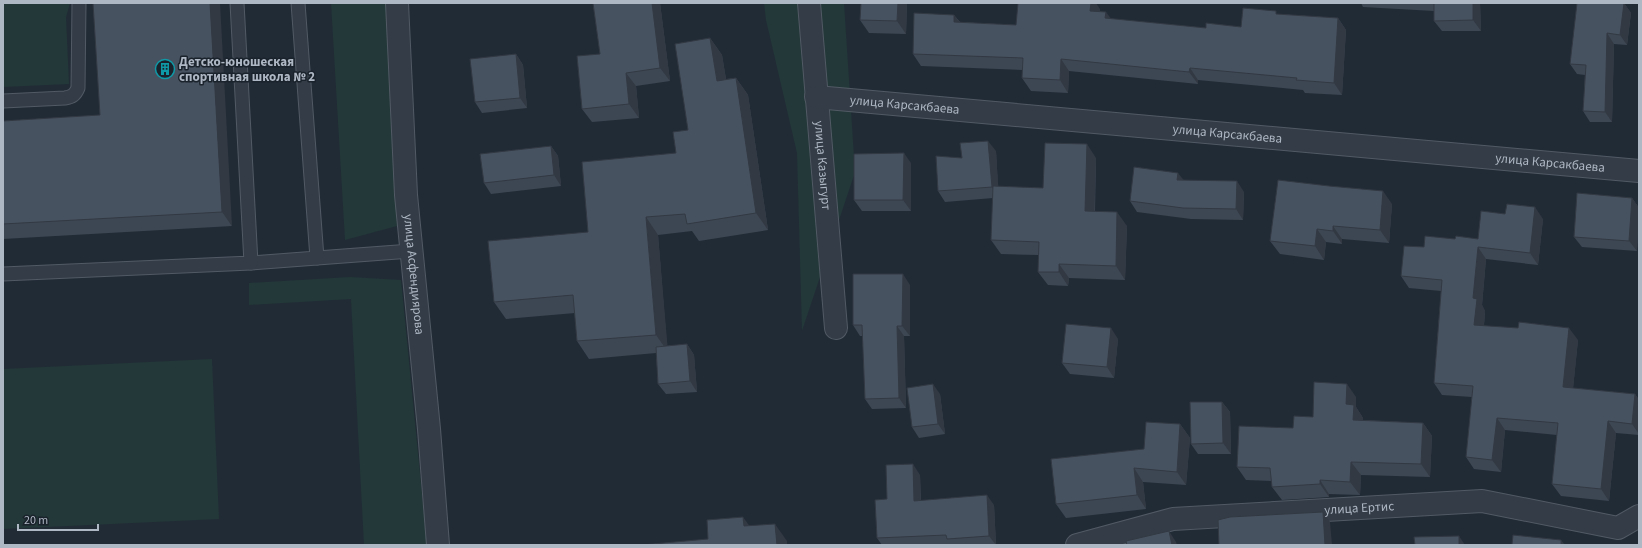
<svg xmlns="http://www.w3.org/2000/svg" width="1642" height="548" viewBox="0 0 1642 548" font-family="'Source Sans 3',sans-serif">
<rect width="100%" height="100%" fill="#212b36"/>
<g fill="#233838">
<polygon points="3,3 70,3 66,17 69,84 3,87"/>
<polygon points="331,3 390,3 397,226 345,240"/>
<polygon points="764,3 844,3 855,172 802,331 797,153 766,20"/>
<polygon points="350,277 401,280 427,545 364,545 351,299 249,305 249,283"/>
<polygon points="212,359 219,519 3,529 3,369"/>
</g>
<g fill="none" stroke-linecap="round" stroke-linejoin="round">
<defs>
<g id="service">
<path d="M3,101l62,-3c7,-1 10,-3 13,-10l1,-85"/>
<polyline points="317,258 411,251"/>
<polyline points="251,263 317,258 298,3"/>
<polyline points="3,274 251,263 237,3"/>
</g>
<g id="minor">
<path id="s1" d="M397,3l9,192 23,234 9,116"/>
<path id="s2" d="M809,3l27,325"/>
<path id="s3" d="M816,97l823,74"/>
<path id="s4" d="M1077,545l96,-26 309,-18 136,27 21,-12"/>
</g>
</defs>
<use href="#service" stroke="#515a65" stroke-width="15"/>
<use href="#minor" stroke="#515a65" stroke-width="24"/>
<use href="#service" stroke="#343d47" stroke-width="13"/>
<use href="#minor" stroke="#343d47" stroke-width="22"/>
</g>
<g fill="#3d4753">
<polygon points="93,3 232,226 3,239 3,121 100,115"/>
<polygon points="593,3 660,3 670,81 636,86 639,118 592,122 582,109 600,54"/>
<polygon points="907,3 906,34 869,33 860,20"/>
<polygon points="1361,3 1480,3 1481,31 1442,31 1434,21 1434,11 1363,7"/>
<polygon points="1624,3 1631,13 1627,45 1614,44 1612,122 1590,122 1583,111 1585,75 1577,74 1570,64"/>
<polygon points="1100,9 1100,11 1111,19 1206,28 1241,27 1278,14 1338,18 1346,30 1342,95 1305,93 1303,90 1198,80 1198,84 1069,71 1068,93 1031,91 1022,78 1023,70 921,66 913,54 954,15 960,22 1016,25"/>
<polygon points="710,38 722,55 726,79 736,78 748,95 768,230 699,241 692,231 658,235 667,346 687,344 694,355 697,392 666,394 658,384 656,353 589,359 577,341 575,313 506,319 494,302 588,232 676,153 688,130"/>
<polygon points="516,54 523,65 527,108 482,113 475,102"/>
<polygon points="551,146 558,156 561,186 491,194 484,183"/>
<polygon points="996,151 998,187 1043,188 1096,158 1095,211 1127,226 1125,280 1069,278 1068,286 1048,285 1038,272 1039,255 1001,254 991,240 993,198 945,202 938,191 962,158"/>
<polygon points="911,163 911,211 862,211 854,200"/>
<polygon points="1184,180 1244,192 1243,220 1191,219 1137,212 1130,201"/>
<polygon points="1632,198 1639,208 1637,251 1582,247 1574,237"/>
<polygon points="1392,204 1389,243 1342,239 1342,244 1326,242 1324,260 1280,254 1270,241"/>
<polygon points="1543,219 1538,265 1486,259 1482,305 1485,311 1484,326 1578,340 1573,388 1635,394 1639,400 1639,435 1616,433 1609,501 1561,496 1552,484 1557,435 1505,430 1501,472 1474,469 1466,457 1472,397 1442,395 1434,383 1441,291 1409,288 1401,276 1424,247 1455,239 1478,239"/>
<polygon points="910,285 910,336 904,336 906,408 872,409 865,399 863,336 860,336 853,325"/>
<polygon points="1118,339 1114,378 1070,374 1062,363"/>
<polygon points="940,394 945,434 919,438 912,427"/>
<polygon points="1356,397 1356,407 1363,418 1363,420 1423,423 1432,436 1430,477 1361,475 1360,495 1329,494 1329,497 1282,500 1272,487 1272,481 1246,480 1237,467 1293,428 1313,417"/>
<polygon points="1222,402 1230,412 1231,454 1198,454 1191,444"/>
<polygon points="1180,424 1190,438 1186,485 1143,482 1146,509 1066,518 1056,504 1144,449"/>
<polygon points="920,475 921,501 994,505 996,545 882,545 877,538 887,499"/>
</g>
<g fill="#323943">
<polygon points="210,3 220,3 232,226 222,212"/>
<polygon points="652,3 660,3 670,81 660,68"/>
<polygon points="898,3 907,3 906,34 897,21"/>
<polygon points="1091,3 1096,3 1100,9 1099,23 1090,11"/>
<polygon points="1473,3 1480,3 1481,31 1473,20"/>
<polygon points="1624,3 1631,13 1627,45 1620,35"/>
<polygon points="1106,12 1115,24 1105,18"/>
<polygon points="954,15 963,27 954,22"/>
<polygon points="1338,18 1346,30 1342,95 1334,83"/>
<polygon points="1607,33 1614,44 1612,122 1605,112"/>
<polygon points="710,38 722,55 729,98 717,81"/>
<polygon points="516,54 523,65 527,108 520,98"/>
<polygon points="1061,59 1069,71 1068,93 1060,80"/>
<polygon points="1190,68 1198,80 1198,84 1189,72"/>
<polygon points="626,73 636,86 639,118 629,104"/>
<polygon points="736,78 748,95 768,230 756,213"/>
<polygon points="988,141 996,151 999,198 992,187"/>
<polygon points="1087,144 1096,158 1094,225 1085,211"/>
<polygon points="551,146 558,156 561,186 554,175"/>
<polygon points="904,153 911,163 911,211 903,200"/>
<polygon points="1178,173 1186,183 1177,180"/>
<polygon points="1237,181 1244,192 1243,220 1236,209"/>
<polygon points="1383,191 1392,204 1389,243 1380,230"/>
<polygon points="1632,198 1639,208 1637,251 1629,241"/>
<polygon points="1535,207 1543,219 1538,265 1530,253"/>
<polygon points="1117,212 1127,226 1125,280 1116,266"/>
<polygon points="646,217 658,235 668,352 656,335"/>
<polygon points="1333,226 1342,239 1342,244 1333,231"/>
<polygon points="1317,229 1326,242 1324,260 1315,246"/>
<polygon points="1478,247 1486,259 1482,305 1485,311 1483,337 1474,325 1473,298"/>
<polygon points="1059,264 1069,278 1068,286 1059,272"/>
<polygon points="903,274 910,285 910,336 902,326"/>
<polygon points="897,326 904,336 906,408 899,398"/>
<polygon points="1111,328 1118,339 1114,378 1107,367"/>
<polygon points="1569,328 1578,340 1572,399 1563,387"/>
<polygon points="687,344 694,355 697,392 690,381"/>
<polygon points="933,384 940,394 945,434 938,424"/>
<polygon points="1347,384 1356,397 1356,407 1363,418 1363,433 1353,420 1346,404"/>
<polygon points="1635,394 1639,400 1639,434 1632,424"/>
<polygon points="1222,402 1230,412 1231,454 1223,443"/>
<polygon points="1497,418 1505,430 1501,472 1492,460"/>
<polygon points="1608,421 1616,433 1609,501 1601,489"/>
<polygon points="1423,423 1432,436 1430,477 1421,464"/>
<polygon points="1180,424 1190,438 1186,485 1177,472"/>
<polygon points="1351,462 1361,475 1360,495 1350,482"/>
<polygon points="913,464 920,475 921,512 914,501"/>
<polygon points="1134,468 1143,482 1146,509 1137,495"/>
<polygon points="1320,480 1329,494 1329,497 1320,484"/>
<polygon points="987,495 994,505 996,545 989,536"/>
<polygon points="1323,512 1330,522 1332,545 1325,545"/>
<polygon points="743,517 756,535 744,526"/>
<polygon points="775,524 787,541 787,545 777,545"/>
<polygon points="1169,531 1176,542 1177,545 1172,545"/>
<polygon points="1459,536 1465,545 1459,545"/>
<polygon points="1561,540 1565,545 1561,545"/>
</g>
<g fill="#475260" stroke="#323943">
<polygon points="93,3 210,3 222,212 3,224 3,121 100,115"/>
<polygon points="593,3 652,3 660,68 626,73 629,104 582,109 577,56 600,54"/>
<polygon points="861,3 898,3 897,21 860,20"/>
<polygon points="1018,3 1091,3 1090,11 1106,12 1105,18 1206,28 1206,23 1241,27 1243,8 1276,11 1276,14 1338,18 1334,83 1296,80 1297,78 1190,68 1189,72 1061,59 1060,80 1022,78 1023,58 913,54 914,13 954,15 954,22 1016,25"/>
<polygon points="1434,3 1473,3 1473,20 1434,21"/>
<polygon points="1577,3 1624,3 1620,35 1607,33 1605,112 1583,111 1586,65 1570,64"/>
<polygon points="710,38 717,81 736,78 756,213 687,224 685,214 646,217 656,335 577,341 573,295 494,302 488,241 588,232 582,162 676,153 673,132 688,130 675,44"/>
<polygon points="516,54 520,98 475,102 470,59"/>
<polygon points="988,141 992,187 938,191 936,156 962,158 960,143"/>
<polygon points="1045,143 1087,144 1085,211 1117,212 1116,266 1059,264 1059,272 1038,272 1039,242 991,240 993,186 1043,188"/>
<polygon points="551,146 554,175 484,183 480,154"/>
<polygon points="904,153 903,200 854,200 854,154"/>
<polygon points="1134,167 1178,173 1177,180 1237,181 1236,209 1183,208 1130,201"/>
<polygon points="1278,180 1329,186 1383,191 1380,230 1333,226 1333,231 1317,229 1315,246 1270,241"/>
<polygon points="1577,193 1632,198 1629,241 1574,237"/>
<polygon points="1507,204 1535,207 1530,253 1478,247 1473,298 1477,299 1474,325 1518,328 1519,322 1569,328 1563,387 1635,394 1632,424 1608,421 1601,489 1552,484 1558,423 1497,418 1492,460 1466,457 1473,386 1434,383 1442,280 1401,276 1404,246 1424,247 1425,236 1455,239 1456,236 1478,239 1481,211 1505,214"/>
<polygon points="853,274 903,274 902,326 897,326 899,398 865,399 862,325 853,325"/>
<polygon points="1066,324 1111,328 1107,367 1062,363"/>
<polygon points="687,344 690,381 658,384 656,347"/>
<polygon points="1314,382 1347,384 1346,404 1354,405 1353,420 1423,423 1421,464 1351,462 1350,482 1320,480 1320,484 1272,487 1270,468 1237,467 1239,426 1293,428 1294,416 1313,417"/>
<polygon points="933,384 938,424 912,427 907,388"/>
<polygon points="1190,402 1222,402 1223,443 1191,444"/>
<polygon points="1146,422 1180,424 1177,472 1134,468 1137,495 1056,504 1051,459 1144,449"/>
<polygon points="913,464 914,501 987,495 989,536 947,539 946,535 877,538 875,500 887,499 886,465"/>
<polygon points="1323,512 1325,545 1219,545 1218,520 1230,517"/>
<polygon points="743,517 744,526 775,524 777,545 642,545 708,539 707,520"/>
<polygon points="1169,531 1172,545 1127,545 1126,541"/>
<polygon points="1513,535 1561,540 1561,545 1512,545"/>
<polygon points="1459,536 1459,545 1415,545 1414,537"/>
</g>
<defs>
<symbol id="building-ring" viewBox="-11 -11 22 22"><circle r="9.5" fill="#1a222b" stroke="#0f9aa8" stroke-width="1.5"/><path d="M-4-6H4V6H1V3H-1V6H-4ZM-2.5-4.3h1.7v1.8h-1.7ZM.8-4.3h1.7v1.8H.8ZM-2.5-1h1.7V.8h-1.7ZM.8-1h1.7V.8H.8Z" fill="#0f9aa8"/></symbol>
</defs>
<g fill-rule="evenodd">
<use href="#building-ring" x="154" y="58" width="22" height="22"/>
</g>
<g text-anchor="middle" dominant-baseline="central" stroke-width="3" stroke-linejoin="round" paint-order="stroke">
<g font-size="13" font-weight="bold" fill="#aeb7c4" stroke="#1a222b" text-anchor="start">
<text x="179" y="62">Детско-юношеская<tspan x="179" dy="15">спортивная школа № 2</tspan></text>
</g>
<g font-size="13" fill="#aeb7c4" stroke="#1a222b">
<text stroke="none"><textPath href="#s3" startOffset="89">улица Карсакбаева</textPath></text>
<text stroke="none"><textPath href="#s3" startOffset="413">улица Карсакбаева</textPath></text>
<text stroke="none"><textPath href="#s3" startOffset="737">улица Карсакбаева</textPath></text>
<text stroke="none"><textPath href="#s2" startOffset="163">улица Казыгурт</textPath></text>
<text stroke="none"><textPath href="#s1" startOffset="272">улица Асфендиярова</textPath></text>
<text stroke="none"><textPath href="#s4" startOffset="286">улица Ертис</textPath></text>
</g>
</g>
<rect width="1642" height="548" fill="none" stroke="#aeb7c4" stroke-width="8"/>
<path d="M18 524v6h80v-6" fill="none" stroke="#aeb7c4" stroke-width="2"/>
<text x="24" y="524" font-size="12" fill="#aeb7c4" stroke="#1a222b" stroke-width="3" paint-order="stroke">20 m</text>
</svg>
